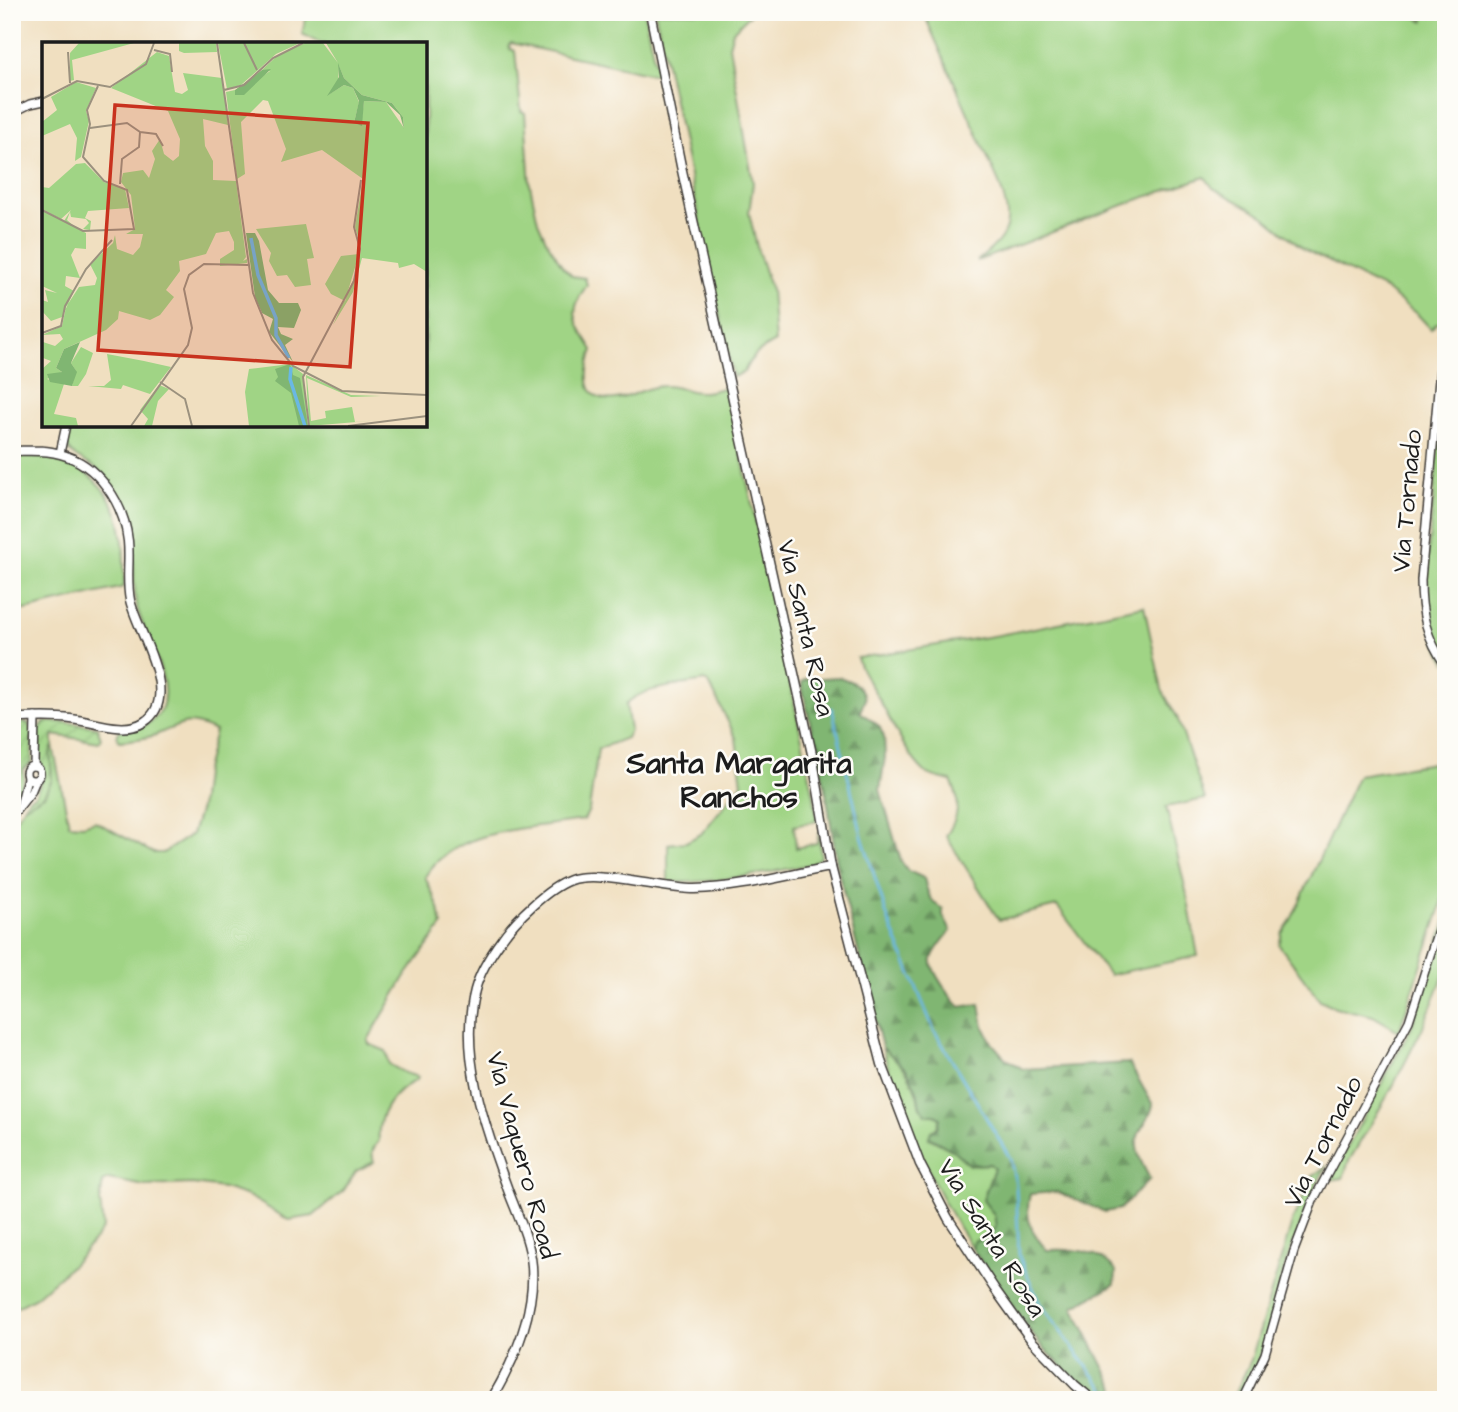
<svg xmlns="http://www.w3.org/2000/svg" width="1458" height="1412" viewBox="0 0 1458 1412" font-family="'Architects Daughter',sans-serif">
<defs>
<pattern id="forest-firs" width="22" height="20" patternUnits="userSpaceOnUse" patternTransform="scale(1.75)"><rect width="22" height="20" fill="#80b672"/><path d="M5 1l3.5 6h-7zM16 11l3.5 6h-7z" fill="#68935d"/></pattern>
<pattern id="garden-furrows" width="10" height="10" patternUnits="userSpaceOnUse" patternTransform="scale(1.75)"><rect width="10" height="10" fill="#a0d485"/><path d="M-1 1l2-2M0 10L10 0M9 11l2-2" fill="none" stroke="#89b572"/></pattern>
</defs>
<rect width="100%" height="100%" fill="#fdfcf7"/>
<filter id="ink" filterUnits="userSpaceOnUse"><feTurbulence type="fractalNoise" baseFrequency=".0143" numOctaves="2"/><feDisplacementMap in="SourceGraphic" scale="14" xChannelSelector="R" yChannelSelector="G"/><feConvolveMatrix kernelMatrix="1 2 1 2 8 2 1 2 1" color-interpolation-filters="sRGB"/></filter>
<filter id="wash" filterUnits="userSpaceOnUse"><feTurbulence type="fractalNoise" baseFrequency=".00686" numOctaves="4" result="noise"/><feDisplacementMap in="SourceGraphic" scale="28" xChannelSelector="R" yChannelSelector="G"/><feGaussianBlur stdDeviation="1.57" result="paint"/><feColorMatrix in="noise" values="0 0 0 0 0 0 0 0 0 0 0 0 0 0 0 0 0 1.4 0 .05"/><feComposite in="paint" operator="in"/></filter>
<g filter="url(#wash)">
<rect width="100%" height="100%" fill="#f0dfc0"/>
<g fill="#a0d485" stroke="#5e7850" stroke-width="2">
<path d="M299,12h345l13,61 -5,1 -141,-31 -2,2 1,4 5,2 6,60 4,2 5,72 8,37 8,18 17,27 9,9 13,2 2,7c-21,29 -11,37 6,65 -12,35 -5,60 39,45 10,-4 19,-9 31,-9 13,-1 24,6 37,6 9,1 18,-3 27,-5l87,409 3,25 -23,5 2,22 21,-5 2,-11 2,25 -9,7c-49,10 -95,19 -144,18v-38l18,-2 15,-8 41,-50 -6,-46 -27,-55 -5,-2c-23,5 -60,5 -78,23l4,26 -4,8 -28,11 -9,61 -5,10c-51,8 -131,8 -159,57l14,31 3,18 -35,48 -39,66 1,4 17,7 3,13 16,9 13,4 -1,3c-24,11 -41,35 -38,61 -7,8 -8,11 -5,21l-18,9 -12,19 -31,26 -24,4 -41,-24 -25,-8 -31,-4 -47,2 -37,-7 -5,3 -3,19 3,27 -7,10 -24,27 -36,32 -24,13v-487c5,-5 8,-13 13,-17 11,-8 24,-12 26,-27 2,-12 -4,-23 2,-33l16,78 14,1 12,-4 58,32h10l29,-19 8,-26 4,-34 11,-43c-27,-13 -31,-8 -57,3 -12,5 -26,6 -39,7l-2,-4 2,-6c8,-2 19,-3 26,-6 46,-22 -4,-91 -9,-122 -5,-31 2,-67 -12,-95 -7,-15 -15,-28 -28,-39 -9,-8 -24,-11 -29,-23 -2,-7 0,-14 2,-21h356v-381h-102l-21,-10 4,-17z"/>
<path d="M655,12h97l-19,19 -4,15 24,137 -4,30 9,38 13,39 4,52c-15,8 -24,14 -31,30l-11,5z"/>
<path d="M923,12h472l19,4 10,5 -1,-9h23v310l-9,1 -6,6 -13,-14 -33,-26 -80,-39 -44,-36 -48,-26 -8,-11 -74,25 -154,59c34,-27 36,-37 22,-78z"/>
<path d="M1446,370v291c-17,-27 -19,-57 -20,-88z"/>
<path d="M12,455c15,0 30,-1 44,3 27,6 53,32 62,58 7,22 6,48 6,71l-112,26z"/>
<path d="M1144,606l18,84 15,27 28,82 -39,8 21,88 11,61 -89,19 -52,-69 -58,14 -53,-84c12,-18 16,-35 5,-55 -8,-2 -20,-4 -26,-9 -19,-17 -35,-53 -47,-75 -8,-14 -17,-24 -21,-39l142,-23z"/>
<polygon points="1446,761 1446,881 1440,910 1399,1031 1373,1016 1335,1007 1320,1000 1279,945 1282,933 1291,920 1358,775"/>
<polygon points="1446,920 1446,967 1443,977 1422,1029 1392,1088 1349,1161 1343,1178 1330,1180 1411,1028"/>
<path d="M882,1047c22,15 33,34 38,60l20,11 -3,10 -8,10 25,13 16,14 21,-1 3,4 -11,32 11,15 2,11 -9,12 -13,3 -2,7c-41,-62 -70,-129 -90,-201z"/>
<polygon points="1327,1165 1315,1187 1285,1265 1262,1351 1239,1400 1232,1400 1251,1360 1293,1219 1313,1176"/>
</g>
<path fill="url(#forest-firs)" stroke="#4e6947" stroke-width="2" d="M839,677c14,5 21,7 26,22l-5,13 19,14 5,11 1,20 -5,33 21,71 7,10 16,7c3,14 6,24 19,31v7l8,15c-7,8 -16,18 -19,28 -3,11 20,40 28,48l20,-3 4,23 8,16 12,14 19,12 106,-6 24,42c-3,15 -12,20 -15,31 -5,14 6,31 12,43l-30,30 -15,3 -48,-20 -27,2c-6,24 1,39 17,56 26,-1 53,-1 69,21l-1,13 -42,23 48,93h-21l-28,-23 -32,-33 -26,-34 -42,-62 2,-7 13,-3 9,-12 -2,-11 -11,-15 11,-32 -4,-4 -20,1 -16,-14 -25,-14 2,-6 6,-3 3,-10 -5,-3h-8l-7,-8 -3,-16 -10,-21 -25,-23 -44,-177 -13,-84 -23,-99v-5l4,-3z"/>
<g fill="url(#garden-furrows)" stroke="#5e7850" stroke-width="2">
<polygon points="12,722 28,723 32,729 32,762 23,770 24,778 17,802 12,779 16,749 12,737"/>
<polygon points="44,722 64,722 97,727 101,738 99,742 53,735 53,746 50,752 52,780 44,795 23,807 29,798 35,795 44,776 43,770 39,763 39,730"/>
</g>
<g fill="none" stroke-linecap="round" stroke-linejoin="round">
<polyline stroke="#6ab8e4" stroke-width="2.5" points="832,708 862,836 888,919 934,1030 1010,1158 1016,1185 1019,1256 1040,1304 1112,1400"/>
</g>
</g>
<g filter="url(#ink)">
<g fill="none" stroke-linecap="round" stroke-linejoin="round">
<defs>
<g id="minor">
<polyline points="12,113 30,104 44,101"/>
<path d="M1443,335l-22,245c0,34 5,58 25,86"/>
<polyline points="60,453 66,425"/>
<circle cx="33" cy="773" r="7"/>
<polyline points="34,766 35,717"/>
<polyline points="21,802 27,778"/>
<polyline points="12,816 31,792 36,780"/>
<polyline points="1243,1400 1265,1354 1294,1251 1313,1201 1409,1021 1446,905"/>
</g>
<g id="tertiary">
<polyline points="650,12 681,166 812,754 831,867 882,1064 920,1164 948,1218 994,1288 1032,1341 1075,1385 1093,1400"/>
<path d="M12,451c16,0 33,-2 48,3 38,10 64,49 68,87 2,20 -2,39 2,59 7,32 53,97 14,122 -20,13 -52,-1 -73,-3 -19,-3 -39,-1 -59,-1"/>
<path d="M491,1400c24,-40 44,-87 41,-134 -2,-26 -15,-52 -24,-76 -22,-61 -50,-135 -33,-200 5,-19 16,-36 27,-51 13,-19 46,-51 68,-59 27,-10 92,9 125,9 46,-1 91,-14 136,-22"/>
</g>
</defs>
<use href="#minor" stroke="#3c3935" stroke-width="10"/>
<use href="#tertiary" stroke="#3c3935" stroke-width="11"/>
<use href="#minor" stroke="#fff" stroke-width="7"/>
<use href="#tertiary" stroke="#fff" stroke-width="8"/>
</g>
</g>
<g text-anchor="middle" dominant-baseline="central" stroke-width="5" stroke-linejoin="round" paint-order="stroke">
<g font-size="26" fill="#1c1c1c" stroke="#fdfcf7">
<text transform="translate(1407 501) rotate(-85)">Via Tornado</text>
<text transform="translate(806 628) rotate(77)">Via Santa Rosa</text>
<text transform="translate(1323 1142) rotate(-63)">Via Tornado</text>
<text transform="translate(522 1155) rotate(75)">Via Vaquero Road</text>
<text transform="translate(992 1238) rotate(58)">Via Santa Rosa</text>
</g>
<g font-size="30" font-weight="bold" fill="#1c1c1c" stroke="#fdfcf7">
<text x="739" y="764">Santa Margarita<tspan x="739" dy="34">Ranchos</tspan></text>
</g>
</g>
<g transform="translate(42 42)">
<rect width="385" height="385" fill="#f0dfc0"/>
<path d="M37,1h55l-62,17 2,20 -4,1v-28zM137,1h37l1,9 -33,1 -5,-2zM176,1h82l-24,11 -35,31 -14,4zM263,1h18l15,20 -12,-20h101v229l-13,-8 -15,4 -1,-5 -36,-5 -9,34 -20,33 25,-56 3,-22 -6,-20 8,-48 -41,-29 -41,12 5,-13 -18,-48 -5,-1 -22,22 4,52 -8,5 -11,-87 9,-2v5l35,-24 -8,-1 16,-15zM297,24l5,12 18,17 30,8 11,14 1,11 -18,-26 -22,-1 -3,24 -7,-2 5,-21 -6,-14 -9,-3 -16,10 10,-12zM115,10l12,4 6,36 7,2 6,-4 -5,-17 39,5 6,47 -25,-6 2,27 8,15v19l23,1 10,76 -3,4 4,-2v4l-27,3v-7l14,-9v-8l-5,-11 -13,2 -10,21 -27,7 1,10 -14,19 8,7 -14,18 -10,5 -31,-9 -1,8 -12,11 -42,19 -8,19 6,4 -15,7 17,5 -10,30 22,4 2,8h-36v-57l9,-8 -8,-3v-16l12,4 8,-7 -3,-5 -18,1 20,-9 4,-19 13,-20 16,-2 2,-7 -7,-14 23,-21 2,-8 2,14 16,6 7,-8 3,-13h-17l9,-5 -4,-34 -10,-13 2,-9 20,-3 6,8 6,-19 -3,-8 8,-12 4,15 9,7 6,-5 1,-17 -12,-28 -57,-23zM34,40l20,6 -10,23 3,10 -8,36 -6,4 2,-23 -7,-14 -28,12v-14l15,-12 -6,-13zM43,121l19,19 21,7 4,19 -41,3 -3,7 6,3 -1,9 -7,-1 6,-6 -3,-4 -15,-2 -1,-5 -3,8 8,7 -11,-6 7,-11 -10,9 -19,-10v-22l7,1 27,-24zM1,168l43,23v16l-11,-1 -4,7 9,23 -14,-2 -1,10 9,5 -12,26 -11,4 -9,-10v-11l6,2 -3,-12 12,3 -15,-7zM264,182l8,34 -7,1 4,26 -16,2 -8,-12 -10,1 -8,-15 2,-8 -15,-24zM317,212l-14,47 -14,-7 -6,-10 16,-28zM39,305l12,6 -7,21 -8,12h-6l4,-15 -5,-8zM65,312l37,7 27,6 -21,27 -27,-9 -2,4 -33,-3h16l7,-6zM248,322l13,10 5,52h-59l-4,-34 4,-23zM264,333l45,20 30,1 -30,1 -44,-19 4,43 15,-3 -1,-7 27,-4 3,15 25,-2 -71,6zM117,343l10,4 -11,12 -6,25h-8l4,-7 -8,-9z" fill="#a0d485" fill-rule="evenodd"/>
<path d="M296,21l6,15 18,17 30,8 11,14 1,12 -4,-14 -14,-13 -22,-1 -2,25 -8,-3 5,-22 -6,-13 -9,-3 -17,11 12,-19zM229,27l-27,26h-9v-5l27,-20zM204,191h9l4,8 9,49 11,13h19l3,7 -7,18 -16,-1 3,7 12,5 -8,6 8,17 -24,-30 4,-13 -11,-6 -7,-16zM38,300l-9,21 6,9 -5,14 -22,-4 -3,-8 15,-2 -6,-4 8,-19zM248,322l3,11 7,3 8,48h-9l-8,-33 -16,-12 3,-4 -3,-8z" fill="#80b672"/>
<path fill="none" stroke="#6ab8e4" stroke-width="3.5" d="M209,196l7,37 18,43v17l13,23M249,325l-1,12 15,47"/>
<path fill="none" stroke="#9b917e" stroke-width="2" d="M175,1l36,250 19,47 21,26 49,25 85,4M202,1l13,27M112,8l16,4 2,18M26,10l2,31M182,48l20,-5 29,-27 30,-15M0,57l35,-18 33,6 36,-23 8,-21M48,86l37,-5 13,9 -1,15 -17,12 -2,25M98,90l16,2 7,12M0,168l41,21 51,-2 -7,-39 -23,-9 -21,-24 7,-33 -3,-14 11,-24M0,291l19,-7 4,-20 21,-37 26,-29M118,340l25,17 7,27M89,384l57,-81 4,-17 -8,-39 5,-14 15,-11 44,1M267,384l-6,-49 51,-96 6,-32 -6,-22 7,-47M306,384l79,-10"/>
<path fill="#c8321e" fill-opacity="0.15" stroke="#c8321e" stroke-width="3.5" d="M73,63l253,18 -18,244 -252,-17z"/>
<rect width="385" height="385" fill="none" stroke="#1c1c1c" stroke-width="3.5"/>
</g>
<rect width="1458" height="1412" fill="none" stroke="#fdfcf7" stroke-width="42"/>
</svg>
